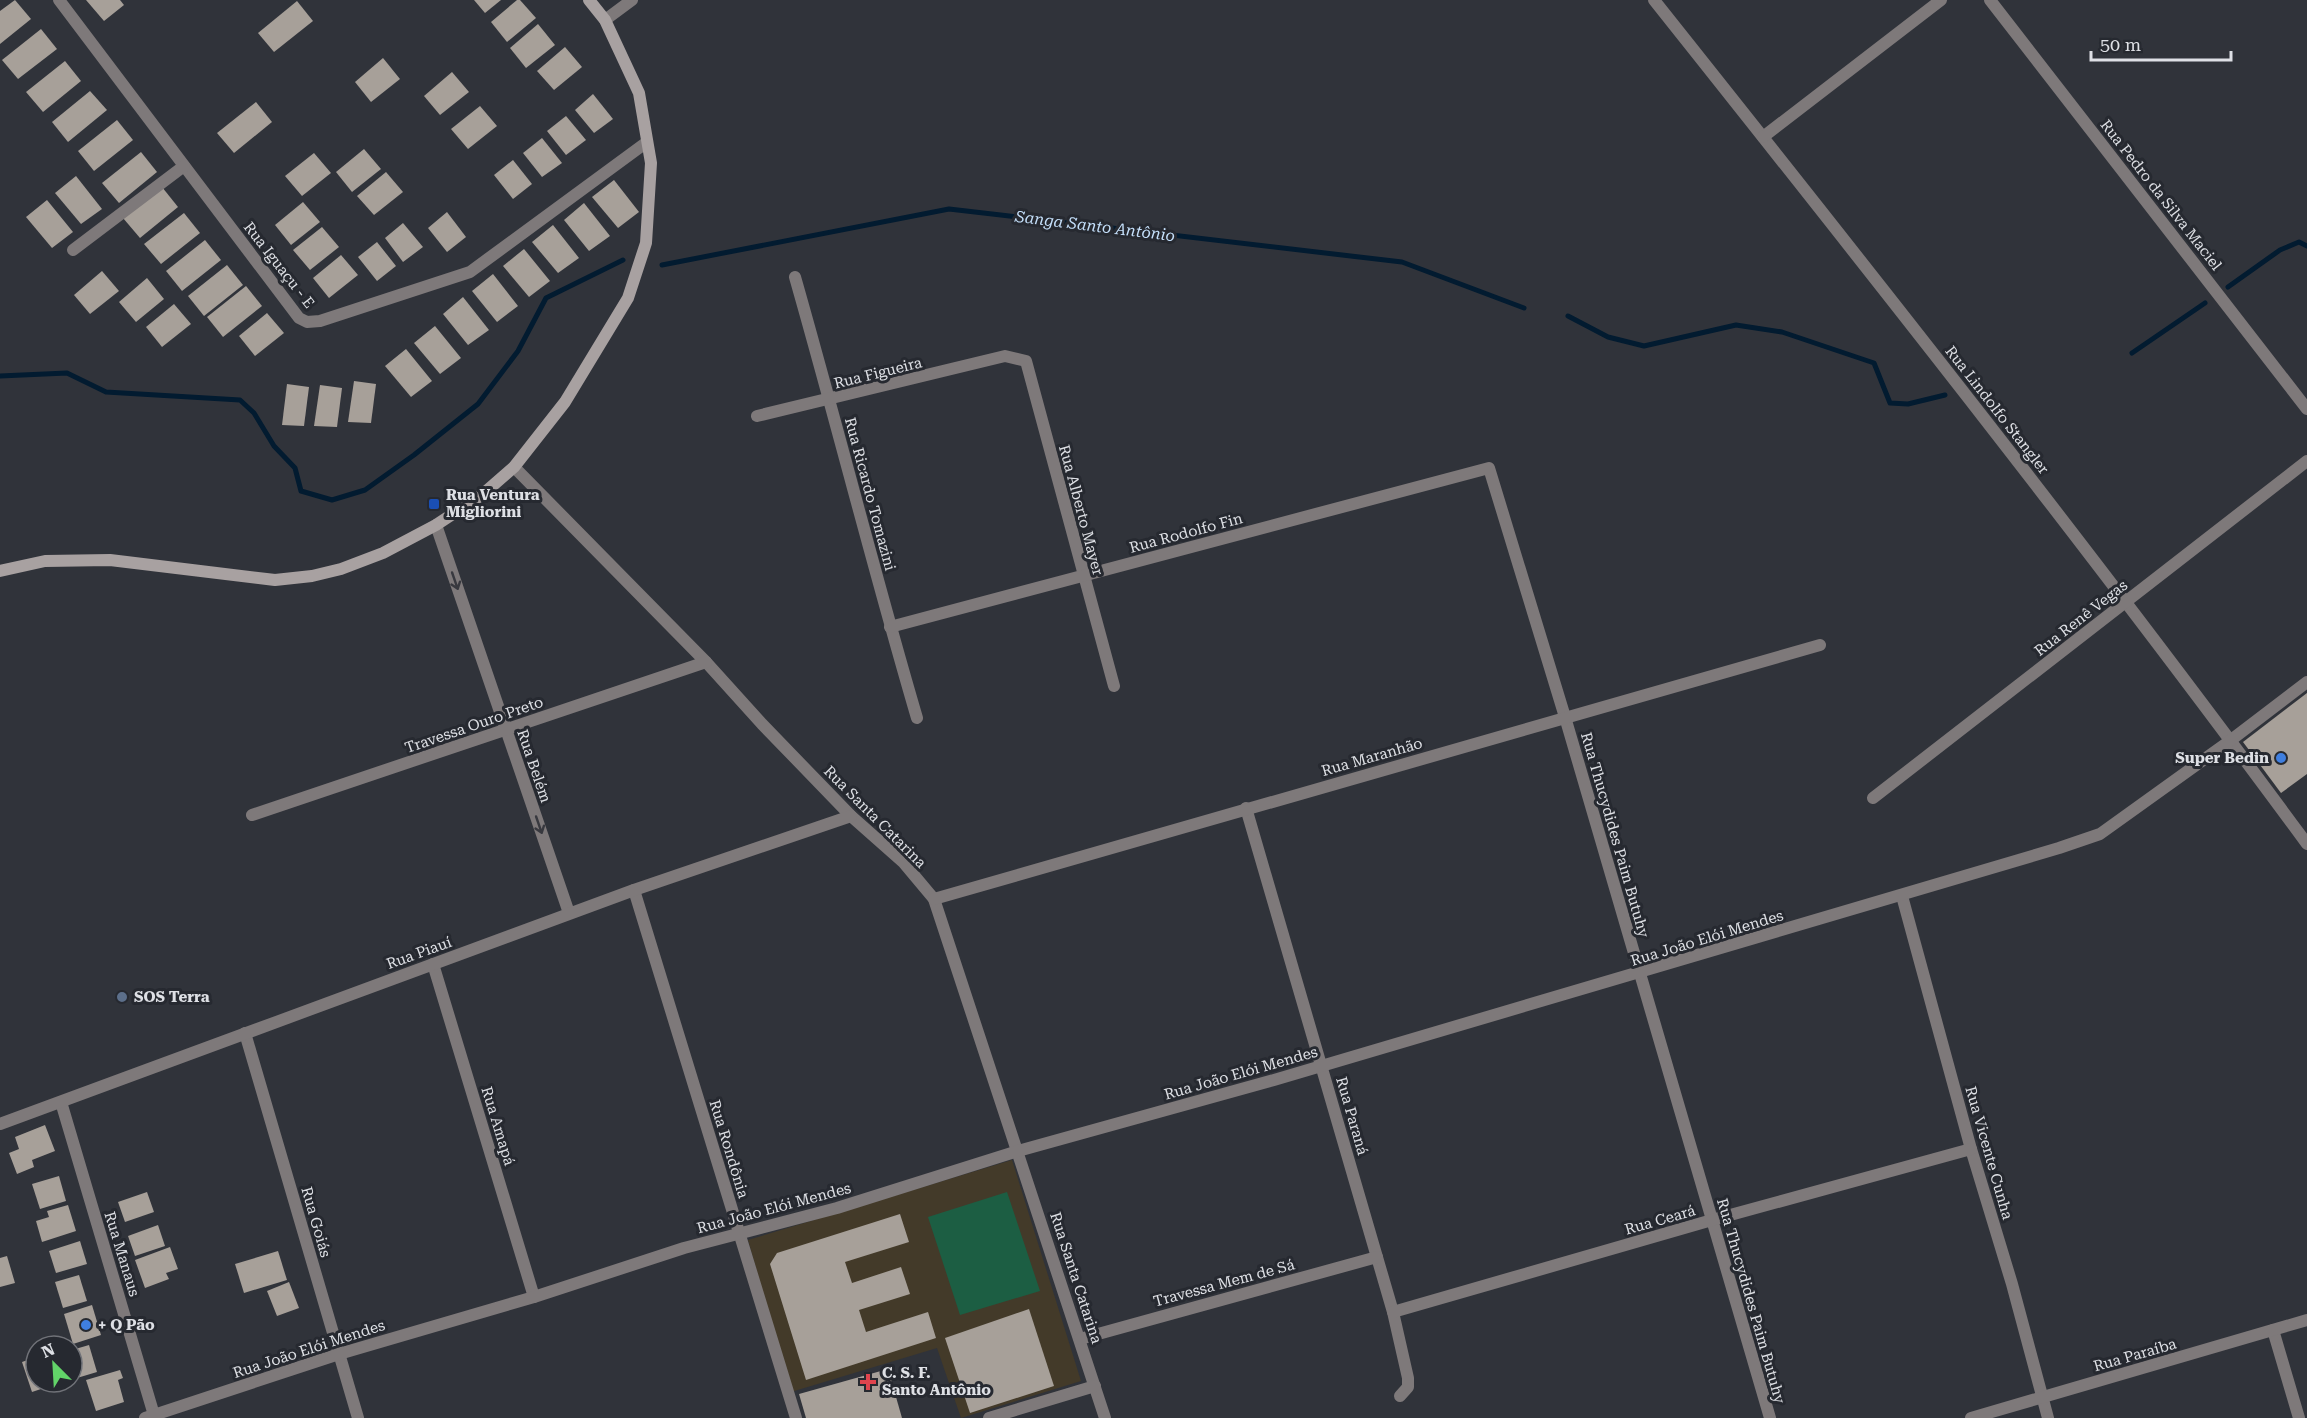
<svg xmlns="http://www.w3.org/2000/svg" width="2307" height="1418" viewBox="0 0 2307 1418" font-family="'Roboto Serif',serif">
<rect width="100%" height="100%" fill="#30333a"/>
<polygon fill="#433a29" points="1012,1160 1081,1381 961,1418 937,1348 791,1392 748,1240"/>
<polygon fill="#1c5e43" points="1007,1192 1040,1291 960,1315 928,1217"/>
<g fill="none" stroke-linecap="round" stroke-linejoin="round">
<g stroke="#021b30" stroke-width="5">
<polyline points="662,265 949,209 1402,262 1524,308"/>
<polyline points="2228,287 2280,250 2299,242 2307,246"/>
<polyline points="1568,316 1608,337 1644,346 1736,325 1782,332 1874,363 1890,403 1908,404 1945,395"/>
<polyline points="2132,353 2205,303"/>
<polyline points="0,376 67,373 106,392 240,400 254,413 274,446 295,468 301,491 332,500 365,490 414,455 478,404 518,351 546,298 623,260"/>
</g>
</g>
<g fill="#a7a099">
<polygon points="15,0 31,19 0,44 0,11"/>
<polygon points="86,0 120,0 124,5 104,21"/>
<polygon points="474,0 501,0 485,13"/>
<polygon points="517,0 520,0 536,18 507,42 491,22"/>
<polygon points="297,1 313,21 274,52 258,33"/>
<polygon points="538,24 555,45 526,68 510,48"/>
<polygon points="41,29 57,49 18,79 2,60"/>
<polygon points="565,47 582,67 554,90 537,71"/>
<polygon points="383,58 400,79 371,102 355,82"/>
<polygon points="65,61 81,81 43,112 26,92"/>
<polygon points="452,72 469,92 440,115 424,96"/>
<polygon points="90,91 107,110 68,142 52,122"/>
<polygon points="593,94 613,119 594,133 575,110"/>
<polygon points="256,102 272,122 234,153 217,133"/>
<polygon points="480,106 497,126 468,149 451,129"/>
<polygon points="566,116 586,140 566,155 547,131"/>
<polygon points="117,120 133,140 94,171 78,151"/>
<polygon points="542,138 562,163 542,177 523,153"/>
<polygon points="364,149 381,169 352,192 336,172"/>
<polygon points="141,152 157,172 119,203 102,183"/>
<polygon points="314,153 331,173 302,196 285,176"/>
<polygon points="513,160 532,184 513,199 494,175"/>
<polygon points="386,172 403,192 374,215 357,196"/>
<polygon points="76,176 102,209 81,224 55,193"/>
<polygon points="614,180 639,212 618,228 592,197"/>
<polygon points="162,187 178,207 140,238 123,218"/>
<polygon points="47,200 73,232 52,248 26,217"/>
<polygon points="303,202 320,222 291,245 275,225"/>
<polygon points="584,203 610,236 589,251 564,220"/>
<polygon points="447,212 466,237 447,252 428,228"/>
<polygon points="184,213 200,233 161,264 144,244"/>
<polygon points="403,223 423,247 403,262 385,238"/>
<polygon points="553,225 579,258 558,273 532,242"/>
<polygon points="322,227 339,247 310,270 293,250"/>
<polygon points="205,240 221,260 182,291 166,271"/>
<polygon points="377,242 396,266 377,281 358,257"/>
<polygon points="524,249 550,281 529,297 503,266"/>
<polygon points="341,255 358,275 329,298 313,278"/>
<polygon points="227,265 243,285 204,316 188,296"/>
<polygon points="102,271 119,291 90,314 74,295"/>
<polygon points="493,274 518,306 497,322 472,291"/>
<polygon points="147,278 164,299 136,322 119,302"/>
<polygon points="246,286 262,306 223,337 207,317"/>
<polygon points="463,297 489,330 468,345 443,314"/>
<polygon points="174,304 191,324 162,347 146,327"/>
<polygon points="267,313 284,333 255,356 239,336"/>
<polygon points="435,326 461,358 440,374 414,343"/>
<polygon points="406,349 432,381 411,397 385,366"/>
<polygon points="354,381 376,384 371,423 348,422"/>
<polygon points="287,384 309,387 304,426 282,425"/>
<polygon points="320,385 342,388 337,427 314,426"/>
<polygon points="2307,693 2307,774 2281,793 2243,742"/>
<polygon points="45,1125 55,1151 32,1160 34,1167 17,1174 9,1153 19,1149 15,1137"/>
<polygon points="59,1176 66,1201 40,1209 32,1184"/>
<polygon points="147,1192 154,1212 125,1222 118,1202"/>
<polygon points="68,1205 76,1231 42,1242 36,1221 49,1217 47,1211"/>
<polygon points="900,1214 909,1242 845,1262 852,1283 901,1267 910,1294 859,1310 866,1332 928,1312 936,1338 806,1380 770,1264 777,1253"/>
<polygon points="158,1225 165,1246 135,1256 128,1236"/>
<polygon points="80,1241 87,1264 56,1273 49,1251"/>
<polygon points="170,1247 178,1269 166,1273 169,1279 145,1288 135,1260"/>
<polygon points="278,1251 287,1280 244,1293 235,1264"/>
<polygon points="7,1256 15,1283 0,1287 0,1258"/>
<polygon points="79,1275 87,1301 63,1308 55,1282"/>
<polygon points="289,1282 299,1308 277,1316 267,1291"/>
<polygon points="92,1305 101,1335 73,1344 64,1314"/>
<polygon points="1029,1309 1054,1386 970,1413 945,1338"/>
<polygon points="89,1345 97,1372 77,1378 72,1361 72,1350"/>
<polygon points="36,1357 36,1382 49,1382 50,1386 32,1392 22,1362"/>
<polygon points="888,1369 902,1418 806,1418 799,1394"/>
<polygon points="120,1370 123,1378 118,1380 124,1402 96,1411 86,1380"/>
</g>
<g fill="none" stroke-linecap="round" stroke-linejoin="round">
<g stroke="#7e797a" stroke-width="12">
<polyline points="59,0 299,318 307,322 320,321 470,272 647,142"/>
<path d="M1654,0c222,279 442,557 653,844"/>
<polyline points="1990,0 2307,409"/>
<polyline points="605,20 632,0"/>
<polyline points="1763,137 1941,0"/>
<polyline points="73,250 184,166"/>
<path d="M795,277c42,147 79,295 122,441"/>
<polyline points="757,416 1005,356 1026,361 1114,686"/>
<polyline points="514,467 706,662 762,724 851,816 903,862 934,899 1105,1418"/>
<polyline points="436,525 569,913"/>
<polyline points="890,627 1489,468 1565,717 1770,1418"/>
<polyline points="1873,798 2307,461"/>
<polyline points="1246,808 1393,1312 1408,1378 1408,1387 1400,1396"/>
<polyline points="252,815 706,662"/>
<polyline points="634,890 796,1418"/>
<polyline points="1902,896 1971,1149 2012,1284 2048,1418"/>
<polyline points="934,899 1820,645"/>
<polyline points="433,964 534,1297"/>
<polyline points="245,1033 358,1418"/>
<polyline points="61,1102 154,1415"/>
<polyline points="0,1124 634,890 851,816"/>
<polyline points="1393,1312 1712,1220 1971,1149"/>
<polyline points="2273,1330 2299,1418"/>
<polyline points="1080,1339 1377,1257"/>
<polyline points="145,1418 339,1354 534,1297 684,1248 837,1208 1018,1151 1274,1080 2059,848 2100,834 2231,740 2307,682"/>
<polyline points="989,1418 1095,1386"/>
<polyline points="1971,1418 2307,1320"/>
</g>
<polyline stroke="#a8a1a1" stroke-width="12" points="0,571 45,561 110,560 275,580 312,576 341,569 383,553 436,525 483,494 514,467 565,402 628,298 646,243 651,163 639,93 605,20 589,0"/>
</g>
<defs><path id="oneway-shaft" d="M-6 0H5M1.5-3L5.5 0L1.5 3" fill="none" stroke-width="1.6" stroke-linecap="round" stroke-linejoin="round" transform="scale(1.5)"/></defs>
<g stroke="#38393f">
<use href="#oneway-shaft" transform="translate(455 581) rotate(71)"/>
<use href="#oneway-shaft" transform="translate(539 825) rotate(71)"/>
</g>
<rect fill="#1a4fb4" stroke="#262930" stroke-width="2" x="428" y="498" width="12" height="12" rx="3"/>
<g fill="#3f7fe0" stroke="#262930" stroke-width="2">
<circle cx="2281" cy="758" r="6"/>
<circle cx="86" cy="1325" r="6"/>
</g>
<circle fill="#5c6f8a" stroke="#262930" stroke-width="2" cx="122" cy="997" r="6"/>
<path fill="#e0444e" stroke="#262930" stroke-width="2" d="M865 1373h6v6h6v6h-6v6h-6v-6h-6v-6h6z"/>
<g text-anchor="middle" dominant-baseline="central" stroke-width="6" stroke-linejoin="round" paint-order="stroke">
<g font-size="15" fill="#dee0e5" stroke="#262930">
<text transform="translate(2161 195) rotate(52)">Rua Pedro da Silva Maciel</text>
<text transform="translate(279 265) rotate(52)">Rua Iguaçu - E</text>
<text transform="translate(878 373) rotate(-14)">Rua Figueira</text>
<text transform="translate(1997 410) rotate(52)">Rua Lindolfo Stangler</text>
<text transform="translate(870 494) rotate(75)">Rua Ricardo Tomazini</text>
<text transform="translate(1081 510) rotate(75)">Rua Alberto Mayer</text>
<text transform="translate(1186 533) rotate(-15)">Rua Rodolfo Fin</text>
<text transform="translate(2081 618) rotate(-38)">Rua Renê Vegas</text>
<text transform="translate(474 725) rotate(-19)">Travessa Ouro Preto</text>
<text transform="translate(1372 757) rotate(-16)">Rua Maranhão</text>
<text transform="translate(534 766) rotate(71)">Rua Belém</text>
<text transform="translate(875 817) rotate(45)">Rua Santa Catarina</text>
<text transform="translate(1615 835) rotate(74)">Rua Thucydides Paim Butuhy</text>
<text transform="translate(1707 938) rotate(-17)">Rua João Elói Mendes</text>
<text transform="translate(419 953) rotate(-20)">Rua Piauí</text>
<text transform="translate(1241 1073) rotate(-16)">Rua João Elói Mendes</text>
<text transform="translate(1352 1116) rotate(74)">Rua Paraná</text>
<text transform="translate(498 1126) rotate(73)">Rua Amapá</text>
<text transform="translate(729 1149) rotate(73)">Rua Rondônia</text>
<text transform="translate(1989 1153) rotate(74)">Rua Vicente Cunha</text>
<text transform="translate(774 1208) rotate(-15)">Rua João Elói Mendes</text>
<text transform="translate(1660 1220) rotate(-16)">Rua Ceará</text>
<text transform="translate(316 1222) rotate(74)">Rua Goiás</text>
<text transform="translate(122 1254) rotate(73)">Rua Manaus</text>
<text transform="translate(1076 1278) rotate(72)">Rua Santa Catarina</text>
<text transform="translate(1224 1283) rotate(-15)">Travessa Mem de Sá</text>
<text transform="translate(1751 1301) rotate(74)">Rua Thucydides Paim Butuhy</text>
<text transform="translate(309 1349) rotate(-18)">Rua João Elói Mendes</text>
<text transform="translate(2135 1355) rotate(-16)">Rua Paraíba</text>
</g>
<g font-size="15" font-weight="bold" fill="#dee0e5" stroke="#262930" text-anchor="start">
<text x="446" y="495">Rua Ventura<tspan x="446" dy="17">Migliorini</tspan></text>
<text x="2269" y="758" text-anchor="end">Super Bedin</text>
<text x="134" y="997">SOS Terra</text>
<text x="98" y="1325">+ Q Pão</text>
<text x="882" y="1373">C. S. F.<tspan x="882" dy="17">Santo Antônio</tspan></text>
</g>
<g font-size="16" font-style="italic" fill="#c4dffa" stroke="#262930">
<text transform="translate(1095 226) rotate(7)">Sanga Santo Antônio</text>
</g>
</g>
<g transform="translate(54 1364) rotate(336)"><circle r="28" fill="#262930" stroke="#707278" stroke-width="1.5"/>
<path d="M0-4.5L10 22L0 15L-10 22Z" fill="#62d469"/>
<text y="-9" font-size="16" font-weight="bold" text-anchor="middle" fill="#dee0e5">N</text>
</g>
<path d="M2091 51v9h140v-9" fill="none" stroke="#dee0e5" stroke-width="3"/>
<text x="2100" y="51" font-size="18" fill="#dee0e5" stroke="#262930" stroke-width="4.5" paint-order="stroke">50 m</text>
</svg>
